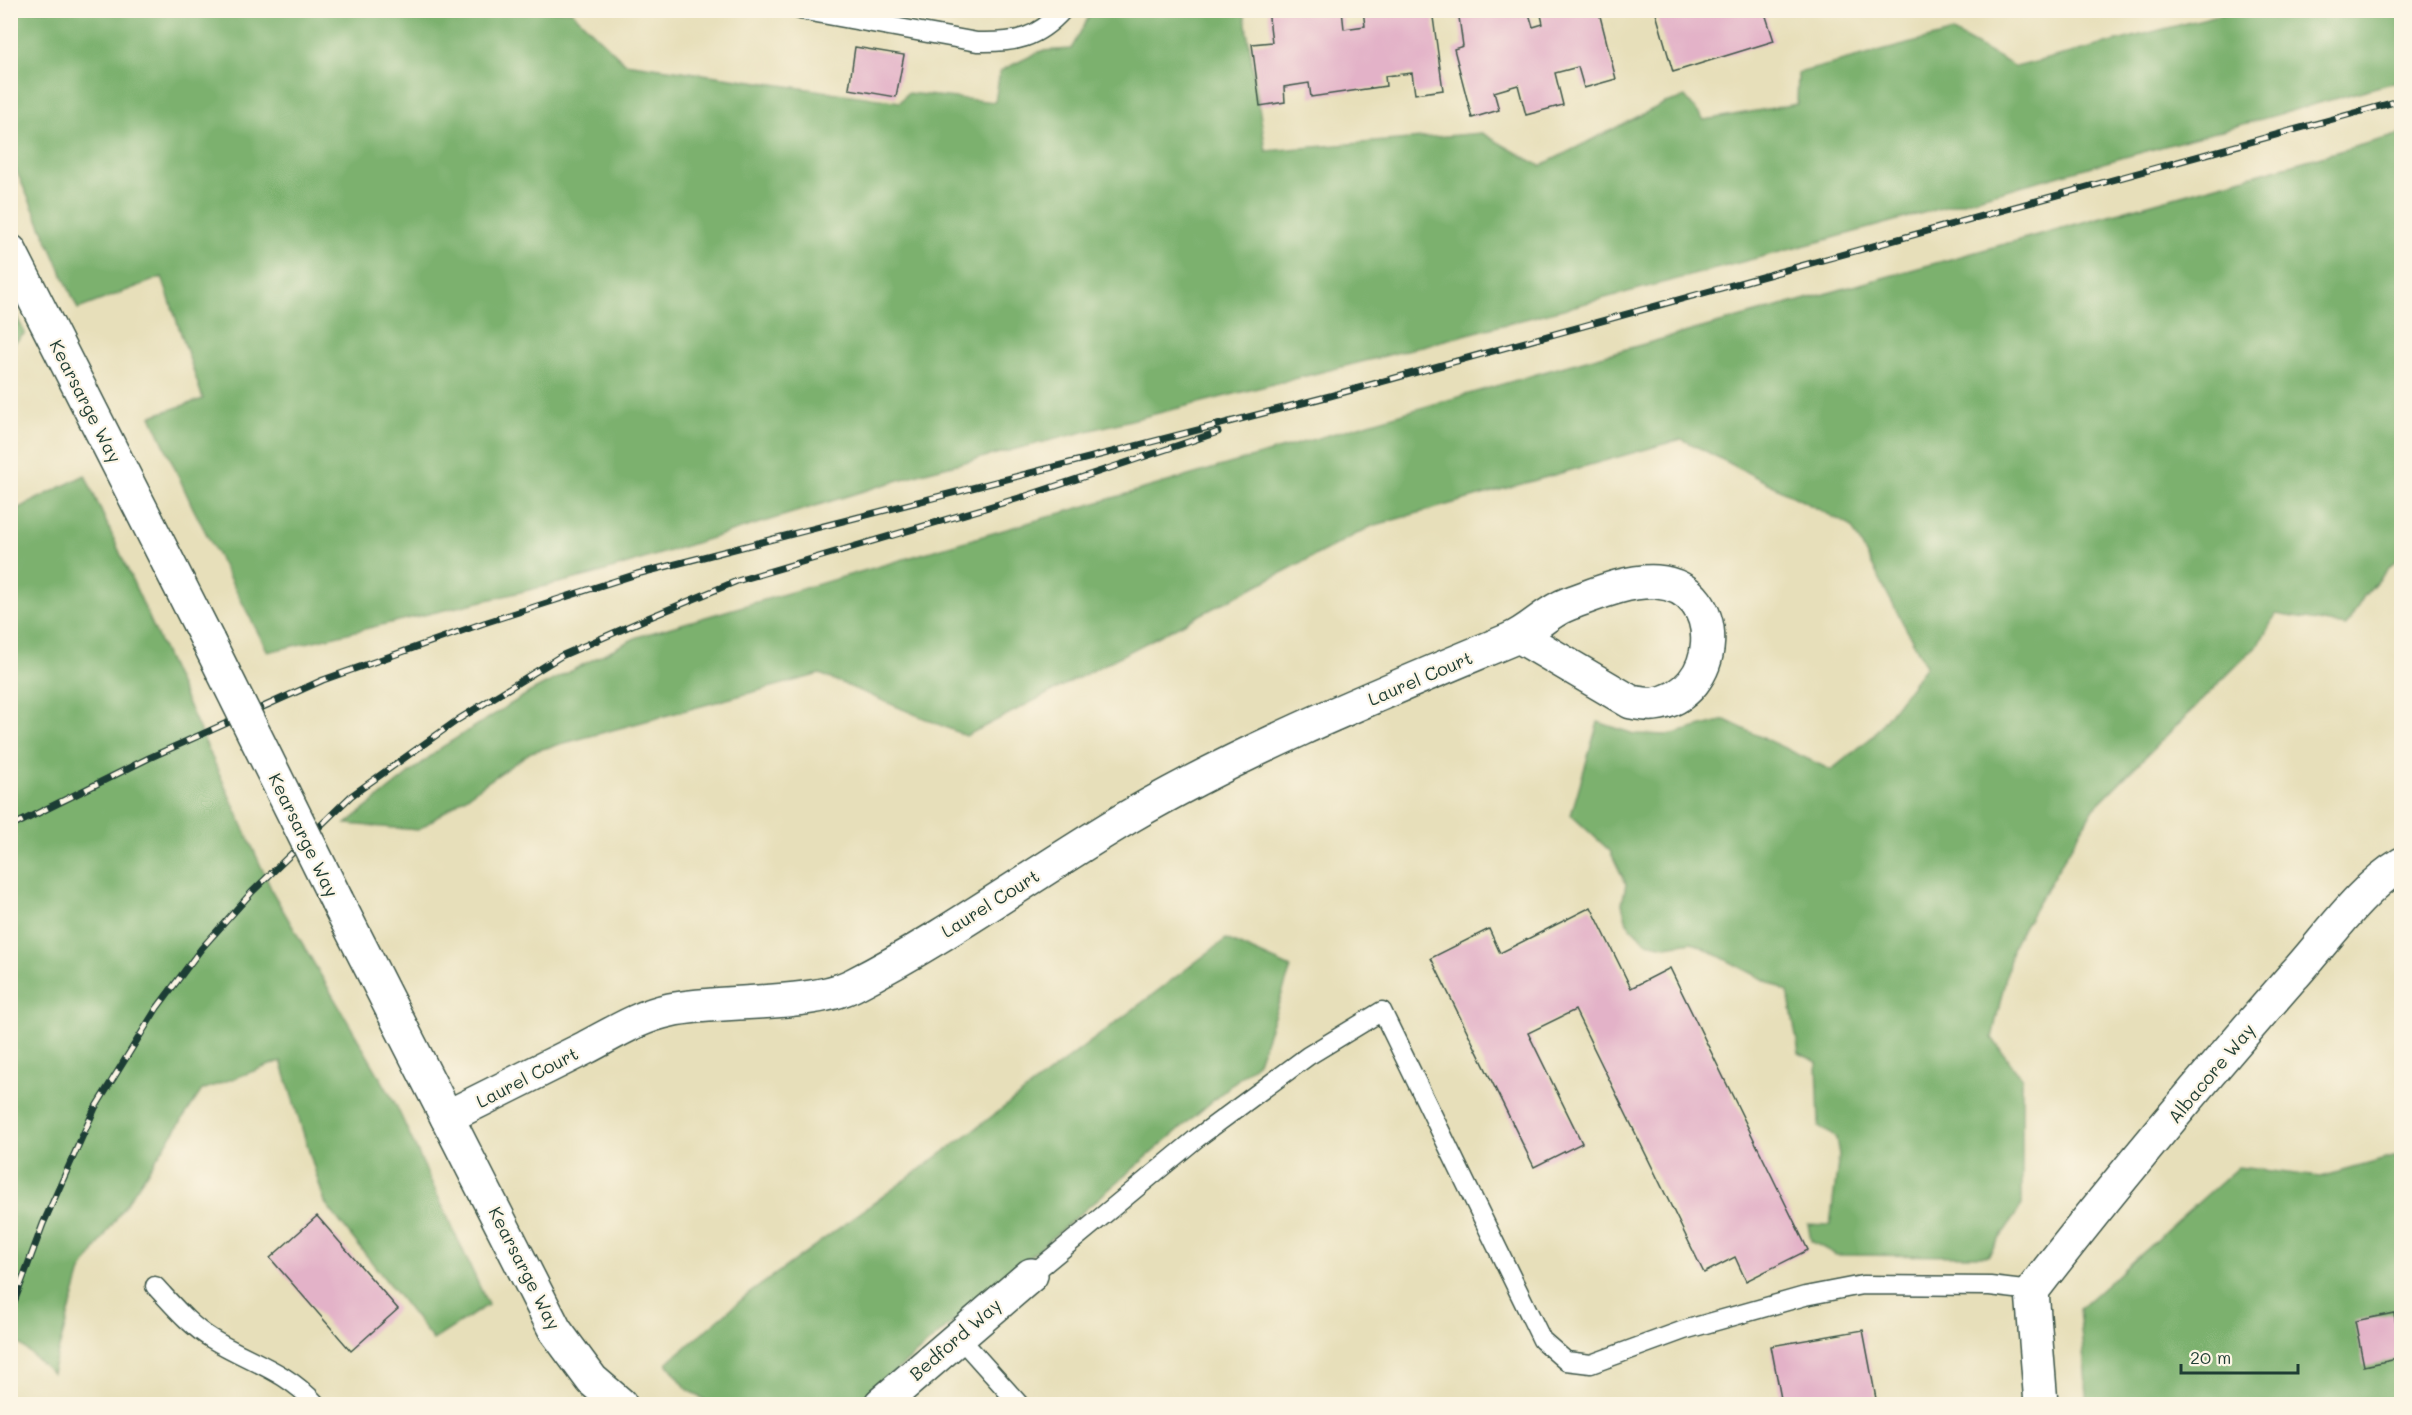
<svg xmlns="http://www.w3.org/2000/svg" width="2412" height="1415" viewBox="0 0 2412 1415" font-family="Mali,sans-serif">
<rect width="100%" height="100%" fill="#fcf5e5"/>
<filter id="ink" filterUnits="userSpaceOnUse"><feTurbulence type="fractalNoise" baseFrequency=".0167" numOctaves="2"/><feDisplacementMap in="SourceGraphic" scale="12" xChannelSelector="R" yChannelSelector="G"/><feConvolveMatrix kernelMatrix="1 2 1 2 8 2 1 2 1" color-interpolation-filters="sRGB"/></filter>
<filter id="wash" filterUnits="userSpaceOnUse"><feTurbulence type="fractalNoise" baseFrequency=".008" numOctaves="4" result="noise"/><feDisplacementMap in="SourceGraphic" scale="24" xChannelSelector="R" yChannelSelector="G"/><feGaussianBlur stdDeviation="1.35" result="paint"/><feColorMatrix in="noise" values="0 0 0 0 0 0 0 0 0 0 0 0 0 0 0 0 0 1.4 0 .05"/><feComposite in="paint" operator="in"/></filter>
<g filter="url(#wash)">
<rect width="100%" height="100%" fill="#e7dfba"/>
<g fill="#7bb16e" stroke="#4d7751" stroke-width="1.5">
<polygon points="11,10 571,11 625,63 900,102 907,93 995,102 1000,71 1041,51 1071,49 1092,11 1244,11 1266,151 1482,133 1540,166 1665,103 1685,97 1704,120 1797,104 1798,73 1953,32 2016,67 2234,11 2401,11 2402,80 1833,238 1373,359 925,472 592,575 268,652 193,508 151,416 203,399 162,277 78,309 11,159"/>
<polygon points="2401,134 2401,554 2364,596 2346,626 2276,614 2261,641 2094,808 2013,945 1992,1038 2022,1078 2022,1205 1988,1256 1836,1255 1811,1241 1808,1224 1830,1225 1839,1155 1836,1138 1819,1126 1817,1062 1799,1053 1788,992 1692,942 1666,946 1646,942 1627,923 1622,904 1626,884 1610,851 1571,815 1598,722 1634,734 1669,735 1725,720 1831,770 1872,737 1926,666 1851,526 1682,439 1372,526 966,736 820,674 531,752 418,830 346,824 442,747 530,692 637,637 1547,371"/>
<polygon points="10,304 25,333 11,346 10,346"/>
<polygon points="85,475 273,893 395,1103 488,1305 433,1340 325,1203 281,1061 202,1090 81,1271 52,1373 11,1336 11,512"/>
<polygon points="1226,939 1291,968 1258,1062 857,1404 711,1404 687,1389 667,1363 747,1295 978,1127"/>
<polygon points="2401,1155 2401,1404 2088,1404 2079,1309 2238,1167 2321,1177"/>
</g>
<g id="blocks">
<g fill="#e3b2c8">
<polygon points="1268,10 1342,10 1344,29 1365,26 1363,10 1432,10 1443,90 1415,94 1412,73 1385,76 1386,86 1311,97 1309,83 1284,87 1285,102 1260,106 1252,44 1272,42"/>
<polygon points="1458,10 1528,10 1533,27 1543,24 1540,10 1599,12 1616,79 1584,88 1578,67 1555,73 1563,105 1526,115 1518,85 1494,92 1499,110 1472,118 1454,49 1463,46"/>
<polygon points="1655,10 1764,10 1774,41 1673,72"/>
<polygon points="855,47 904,55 896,97 849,89"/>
<polygon points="1591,907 1631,988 1670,968 1808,1250 1746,1281 1735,1257 1704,1273 1575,1010 1528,1033 1582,1143 1534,1167 1431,958 1489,929 1500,953"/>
<polygon points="317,1216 398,1309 351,1351 270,1258"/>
<polygon points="2394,1313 2402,1358 2364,1366 2355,1321"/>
<polygon points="1863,1330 1877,1404 1782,1404 1771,1346"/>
</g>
</g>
</g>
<g filter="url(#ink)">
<use href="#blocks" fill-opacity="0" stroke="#3d5548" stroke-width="1.5"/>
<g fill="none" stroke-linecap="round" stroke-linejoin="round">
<defs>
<g id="lane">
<path d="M800,10l177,32c38,1 60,-3 86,-32"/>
<polyline points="1031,1275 1197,1138 1308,1056 1382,1011 1542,1340 1566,1361 1591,1364 1684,1330 1805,1296 1862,1285 1990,1286 2032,1291"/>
<path d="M155,1286c17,18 35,40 57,53 38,23 73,31 104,65"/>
<polyline points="958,1336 1019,1404"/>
</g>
<g id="street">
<polyline points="10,251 208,641"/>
<polyline points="337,901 555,1330 592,1380 620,1404"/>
<path d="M447,1117c46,-23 92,-46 138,-69 27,-14 55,-32 85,-38 51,-11 140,-3 183,-25 96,-49 184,-114 277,-169 121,-70 250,-122 379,-176 21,-8 37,-28 59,-36 28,-10 59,-24 89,-22 72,6 64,114 -3,122 -7,1 -16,-1 -23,-2l-112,-66"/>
<polyline points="881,1404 1031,1275"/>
<path d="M2041,1404l-9,-113c83,-108 172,-213 262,-316 32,-35 67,-87 108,-111"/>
</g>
</defs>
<use href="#lane" stroke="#3d5548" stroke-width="21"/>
<use href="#street" stroke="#3d5548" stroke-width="36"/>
<use href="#lane" stroke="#fff" stroke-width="18"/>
<use href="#street" stroke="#fff" stroke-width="33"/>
<defs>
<g id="rail">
<polyline points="10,827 149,758 323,680 484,623 637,574 1330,396 2402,100"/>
<polyline points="10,1313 43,1224 95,1108 157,1008 201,949 252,892 351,796 459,719 561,656 648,618 737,581 1026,496 1218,432"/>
</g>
</defs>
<use href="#rail" stroke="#1f3d34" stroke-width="7"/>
<use href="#rail" stroke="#fcf5e5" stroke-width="4.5" stroke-dasharray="14" stroke-linecap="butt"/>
<defs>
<polyline id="street-bridge" points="208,641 337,901"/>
</defs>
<use href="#street-bridge" stroke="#3d5548" stroke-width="36" stroke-linecap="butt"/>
<use href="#street-bridge" stroke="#fff" stroke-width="33"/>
</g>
</g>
<g text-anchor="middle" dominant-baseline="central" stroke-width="4.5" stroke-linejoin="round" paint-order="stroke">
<g font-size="18" fill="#1f3d34" stroke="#fcf5e5">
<text transform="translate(86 401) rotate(63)">Kearsarge Way</text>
<text transform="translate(1420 678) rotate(-23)">Laurel Court</text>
<text transform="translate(304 835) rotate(64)">Kearsarge Way</text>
<text transform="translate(990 903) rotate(-32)">Laurel Court</text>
<text transform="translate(2211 1073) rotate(-50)">Albacore Way</text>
<text transform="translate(527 1077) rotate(-27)">Laurel Court</text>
<text transform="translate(525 1268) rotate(63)">Kearsarge Way</text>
<text transform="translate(955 1339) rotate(-41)">Bedford Way</text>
</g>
</g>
<rect width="2412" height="1415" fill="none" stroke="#fcf5e5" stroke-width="36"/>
<path d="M2181 1364v9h117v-9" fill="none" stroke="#1f3d34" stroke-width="3"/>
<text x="2190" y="1364" font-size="18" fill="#1f3d34" stroke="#fcf5e5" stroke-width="4.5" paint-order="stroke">20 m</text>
</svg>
